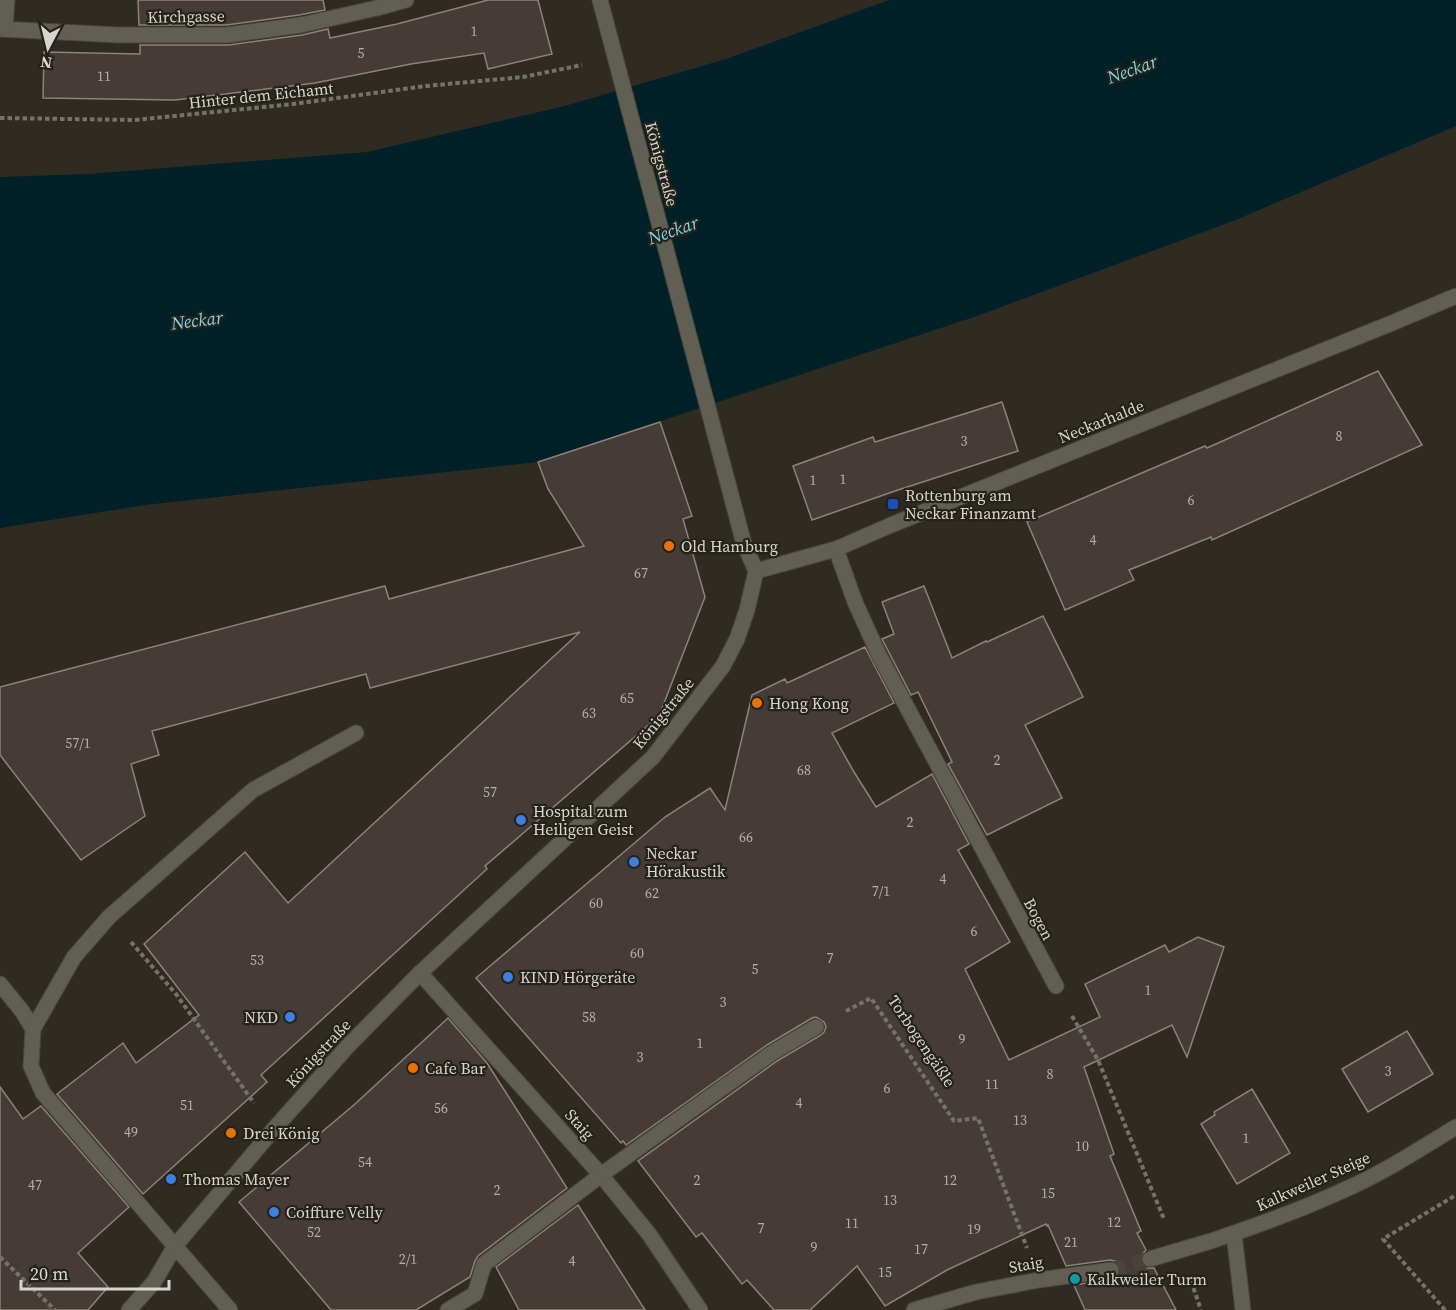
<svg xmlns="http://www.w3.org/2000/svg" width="1456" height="1310" viewBox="0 0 1456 1310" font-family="'Source Serif 4',serif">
<rect width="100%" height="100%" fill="#2f2b22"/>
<polygon fill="#012027" points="889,0 1456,0 1456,126 1233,221 977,316 538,462 145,505 0,528 0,177 88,174 367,152 565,106 726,59"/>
<g fill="#463c37" stroke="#8d827b" stroke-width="1.5">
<polygon points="138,0 323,0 325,10 299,15 226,25 139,25"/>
<polygon points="488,0 538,0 552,54 488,69 484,53 411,64 315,83 175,100 43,98 44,52 140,54 140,45 228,45 302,35 328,29 330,38 397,24"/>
<polygon points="1378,371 1422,445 1212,540 1211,537 1129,570 1134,580 1065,610 1027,522 1205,446 1207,448"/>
<polygon points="1002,402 1018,451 895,491 812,520 793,466 873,437 875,442"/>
<polygon points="660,422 692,516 683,519 705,597 659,716 485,866 487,869 261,1075 267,1082 143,1194 57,1094 123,1043 136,1063 199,1015 144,944 245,852 288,903 580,632 370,688 366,674 152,731 159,755 131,764 145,816 81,860 0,755 0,687 385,586 389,599 584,546 548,489 538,462"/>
<polygon points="924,586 952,658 986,641 987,642 1043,616 1083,697 1025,725 1062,798 987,835 948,764 952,762 918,692 911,695 882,639 894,634 882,602"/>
<polygon points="865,647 894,703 832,733 854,772 876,807 932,774 969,844 958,850 1010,942 965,969 1009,1060 1100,1017 1085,984 1165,945 1169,952 1198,937 1224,947 1187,1057 1172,1025 1084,1067 1114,1154 1110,1156 1141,1231 1137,1233 1146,1250 1141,1256 1141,1262 1147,1268 1154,1268 1176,1310 1085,1310 1074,1285 1116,1278 1120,1273 1119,1265 1115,1261 1110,1260 1066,1266 1048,1225 1047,1226 1046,1224 947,1270 885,1306 857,1266 810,1310 774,1310 747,1280 742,1284 702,1233 696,1237 638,1161 777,1061 821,1035 824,1032 826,1027 824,1022 816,1017 812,1018 767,1045 626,1145 623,1141 621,1143 476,978 665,817 710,788 725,810 752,695 785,679 787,683"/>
<polygon points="448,1018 487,1063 567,1188 478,1256 475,1261 470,1277 416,1310 331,1310 239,1202 355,1104"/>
<polygon points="1407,1031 1433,1074 1368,1112 1342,1069"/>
<polygon points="0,1087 23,1119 41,1106 129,1207 78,1253 108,1287 88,1310 0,1310"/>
<polygon points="1252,1089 1290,1153 1237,1184 1201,1124 1215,1115 1214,1112"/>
<polygon points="578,1205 645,1310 519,1310 496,1267"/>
</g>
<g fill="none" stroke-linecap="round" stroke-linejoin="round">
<polyline stroke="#48443c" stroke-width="15" stroke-dasharray="15 8" stroke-linecap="butt" points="1111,1270 1150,1259"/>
<defs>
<g id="minor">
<polyline points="0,29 119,35 227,35 301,25 377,8 406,0"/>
<polyline points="5,29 7,0"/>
<polyline points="836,549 855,602 879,655 1056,986"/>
<polyline points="756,571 836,549 891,525 1392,323 1456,296"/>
<polyline points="420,973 601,1175 649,1234 700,1310"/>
<polyline points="0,984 22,1011 33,1029"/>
<polyline points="1234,1234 1243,1310"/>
<path d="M1211,1241c45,-15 90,-31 133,-51 39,-17 76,-41 112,-63"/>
<polyline points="129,1310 154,1282 175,1246 273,1130 347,1047 420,973 653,757 723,666 737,639 747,610 756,571 744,544 600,0"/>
<polyline points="230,1310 43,1093 31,1066 33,1029 74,957 109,917 253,790 356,733"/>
<polyline points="448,1310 475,1294 484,1264 601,1175 718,1091 772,1053 816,1027"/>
<polyline points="914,1310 976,1292 1039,1280 1111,1270"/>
</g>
</defs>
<use href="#minor" stroke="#49463e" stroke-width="17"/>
<g stroke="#75726a" stroke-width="4" stroke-dasharray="4.5 3" stroke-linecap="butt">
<polyline points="0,118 135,120 293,104 426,86 523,77 582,65"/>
<polyline points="131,942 176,994 254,1103"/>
<polyline points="846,1011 871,998 954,1121 978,1118 1027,1248"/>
<polyline points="1072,1016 1098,1060 1164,1219"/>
<polyline points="0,1257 55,1310"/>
<polyline points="1191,1281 1201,1310"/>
<polyline points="1445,1310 1383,1239 1456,1195"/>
</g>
<use href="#minor" stroke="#615e53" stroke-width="15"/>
<defs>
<polyline id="minor-bridge" points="1150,1259 1211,1241"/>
</defs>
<use href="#minor-bridge" stroke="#49463e" stroke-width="17" stroke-linecap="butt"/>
<use href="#minor-bridge" stroke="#615e53" stroke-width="15"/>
</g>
<rect fill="#1a4fb4" stroke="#252219" stroke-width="2" x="887" y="498" width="12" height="12" rx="3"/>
<g fill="#e8710a" stroke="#252219" stroke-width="2">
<circle cx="669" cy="546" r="6"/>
<circle cx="757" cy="703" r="6"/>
<circle cx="413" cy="1068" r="6"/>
<circle cx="231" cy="1133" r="6"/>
</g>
<g fill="#3f7fe0" stroke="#252219" stroke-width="2">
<circle cx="521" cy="820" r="6"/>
<circle cx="634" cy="862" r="6"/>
<circle cx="508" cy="977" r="6"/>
<circle cx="290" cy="1017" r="6"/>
<circle cx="171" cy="1179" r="6"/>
<circle cx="274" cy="1212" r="6"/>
</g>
<circle fill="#0f9aa8" stroke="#252219" stroke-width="2" cx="1075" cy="1279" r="6"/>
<g text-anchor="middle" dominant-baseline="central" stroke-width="4.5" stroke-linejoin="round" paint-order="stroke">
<g font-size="14" fill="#b3afa9">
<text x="474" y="31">1</text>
<text x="361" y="53">5</text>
<text x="104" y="76">11</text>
<text x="1339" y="436">8</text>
<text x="964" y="441">3</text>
<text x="843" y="479">1</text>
<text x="813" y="480">1</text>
<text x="1191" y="500">6</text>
<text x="1093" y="540">4</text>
<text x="641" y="573">67</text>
<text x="627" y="698">65</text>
<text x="589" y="713">63</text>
<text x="78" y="743">57/1</text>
<text x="997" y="760">2</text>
<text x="804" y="770">68</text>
<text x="490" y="792">57</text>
<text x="910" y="822">2</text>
<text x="746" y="837">66</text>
<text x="943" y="879">4</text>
<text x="881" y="891">7/1</text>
<text x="652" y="893">62</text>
<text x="596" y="903">60</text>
<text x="974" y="931">6</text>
<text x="637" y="953">60</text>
<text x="830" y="958">7</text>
<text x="257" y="960">53</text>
<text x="755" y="969">5</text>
<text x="1148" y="990">1</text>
<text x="723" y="1002">3</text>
<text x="589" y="1017">58</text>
<text x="962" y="1039">9</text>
<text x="700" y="1043">1</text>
<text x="640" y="1057">3</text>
<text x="1388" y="1071">3</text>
<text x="1050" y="1074">8</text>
<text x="992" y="1084">11</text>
<text x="887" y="1088">6</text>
<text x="799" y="1103">4</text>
<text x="187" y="1105">51</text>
<text x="441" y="1108">56</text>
<text x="1020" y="1120">13</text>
<text x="131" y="1132">49</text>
<text x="1246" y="1138">1</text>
<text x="1082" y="1146">10</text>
<text x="365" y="1162">54</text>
<text x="697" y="1180">2</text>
<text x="950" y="1180">12</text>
<text x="35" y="1185">47</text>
<text x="497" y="1190">2</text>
<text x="1048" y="1193">15</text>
<text x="890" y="1200">13</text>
<text x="1114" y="1222">12</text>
<text x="852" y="1223">11</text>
<text x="761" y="1228">7</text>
<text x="974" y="1229">19</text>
<text x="314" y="1232">52</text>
<text x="1071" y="1242">21</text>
<text x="814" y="1247">9</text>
<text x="921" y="1249">17</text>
<text x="408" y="1259">2/1</text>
<text x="572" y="1261">4</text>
<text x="885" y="1272">15</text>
</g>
<g font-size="16" fill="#d7d5cf" stroke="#252219">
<text transform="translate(186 16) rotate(-1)">Kirchgasse</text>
<text transform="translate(261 95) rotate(-6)">Hinter dem Eichamt</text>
<text transform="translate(662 164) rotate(75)">Königstraße</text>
<text transform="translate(1101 421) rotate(-22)">Neckarhalde</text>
<text transform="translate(663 713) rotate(-51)">Königstraße</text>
<text transform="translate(1039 919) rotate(62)">Bogen</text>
<text transform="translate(922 1041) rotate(56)">Torbogengäßle</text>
<text transform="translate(318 1053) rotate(-47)">Königstraße</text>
<text transform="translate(580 1124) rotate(48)">Staig</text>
<text transform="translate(1313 1181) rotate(-24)">Kalkweiler Steige</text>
<text transform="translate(1026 1264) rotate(-10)">Staig</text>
</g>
<g font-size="16" fill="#d7d5cf" stroke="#252219" text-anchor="start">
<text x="905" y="495">Rottenburg am<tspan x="905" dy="18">Neckar Finanzamt</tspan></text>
<text x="681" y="546">Old Hamburg</text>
<text x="769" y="703">Hong Kong</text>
<text x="533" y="811">Hospital zum<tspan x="533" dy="18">Heiligen Geist</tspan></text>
<text x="646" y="853">Neckar<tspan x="646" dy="18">Hörakustik</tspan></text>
<text x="520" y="977">KIND Hörgeräte</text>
<text x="278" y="1017" text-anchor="end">NKD</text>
<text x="425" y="1068">Cafe Bar</text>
<text x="243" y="1133">Drei König</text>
<text x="183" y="1179">Thomas Mayer</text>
<text x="286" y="1212">Coiffure Velly</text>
<text x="1087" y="1279">Kalkweiler Turm</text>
</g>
<g font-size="18" font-style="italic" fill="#79d7ec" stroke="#252219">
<text transform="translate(1132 69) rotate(-20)">Neckar</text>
<text transform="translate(673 230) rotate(-19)">Neckar</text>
<text transform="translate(197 320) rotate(-7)">Neckar</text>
</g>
</g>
<g transform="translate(48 48) rotate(187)" stroke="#252219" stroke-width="4.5" paint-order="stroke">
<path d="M0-4.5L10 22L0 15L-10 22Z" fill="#d7d5cf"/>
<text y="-9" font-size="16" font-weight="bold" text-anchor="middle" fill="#d7d5cf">N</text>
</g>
<path d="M21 1280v9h148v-9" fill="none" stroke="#d7d5cf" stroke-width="3"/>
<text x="30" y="1280" font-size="18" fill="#d7d5cf" stroke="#252219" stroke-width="4.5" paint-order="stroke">20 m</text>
</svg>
